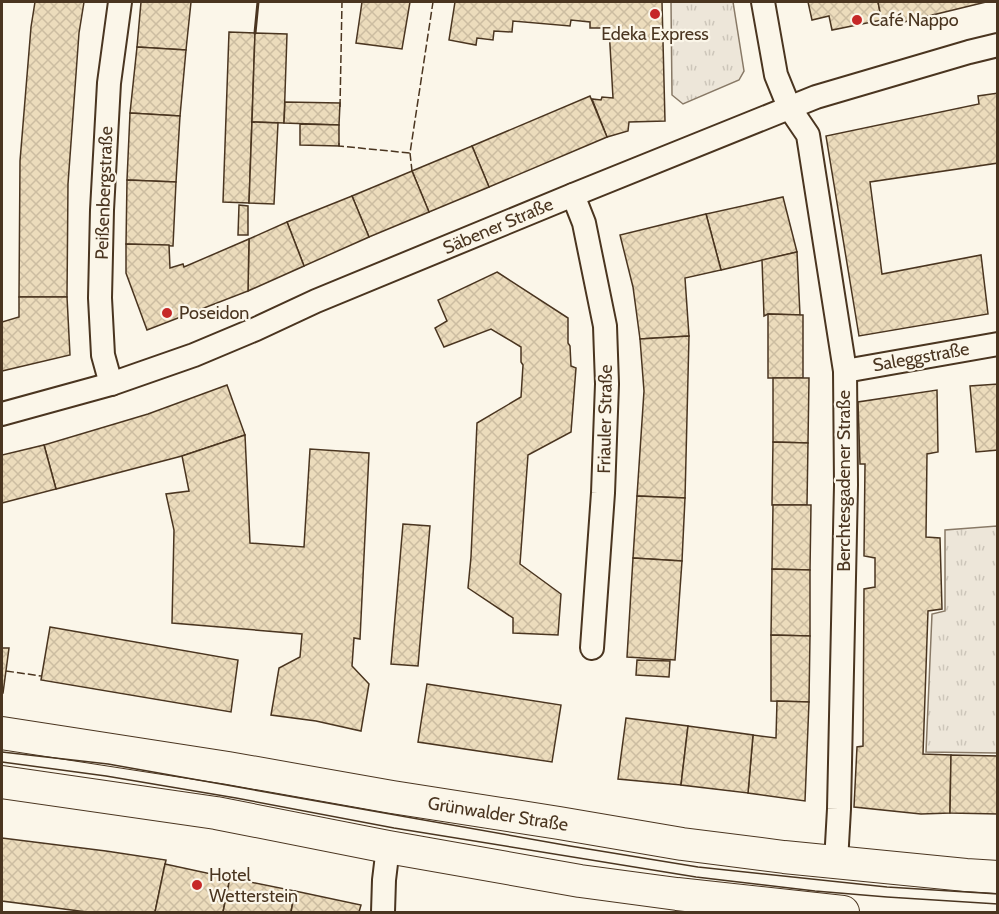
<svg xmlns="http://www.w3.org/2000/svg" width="999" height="914" viewBox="0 0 999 914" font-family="Cabin,sans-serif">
<defs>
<pattern id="grass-tufts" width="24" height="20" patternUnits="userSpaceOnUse" patternTransform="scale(1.5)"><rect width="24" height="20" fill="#ede6d9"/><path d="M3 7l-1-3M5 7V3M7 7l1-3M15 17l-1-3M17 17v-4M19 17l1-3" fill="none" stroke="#cdc6ba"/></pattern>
<pattern id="building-cross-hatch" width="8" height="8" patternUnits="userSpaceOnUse" patternTransform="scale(1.5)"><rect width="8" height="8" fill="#ecdcbc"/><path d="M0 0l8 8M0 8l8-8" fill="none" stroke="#ccbda1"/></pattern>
</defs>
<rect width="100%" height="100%" fill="#fbf6e9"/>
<g fill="url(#grass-tufts)" stroke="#887966" stroke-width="1.5">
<polygon points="671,2 733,2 744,71 739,80 683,104 672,95"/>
<polygon points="997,526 997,753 926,752 932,614 945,611 945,530"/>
</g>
<g fill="url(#building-cross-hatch)" stroke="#4a3520" stroke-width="1.5">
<polygon points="35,2 84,2 79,33 68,184 67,297 19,297 20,161 31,27"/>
<polygon points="141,2 191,2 186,50 137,47"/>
<polygon points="359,2 410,2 402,49 356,43 362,2"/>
<polygon points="455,2 662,2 665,121 629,122 628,131 607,137 592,99 601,100 602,97 613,98 609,28 590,28 590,22 571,20 570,26 513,21 512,32 494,31 493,40 477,38 476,45 449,40"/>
<polygon points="808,2 878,2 882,20 832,30 829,16 812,20"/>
<polygon points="878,2 986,2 883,27"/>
<polygon points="229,32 255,33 249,203 223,202"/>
<polygon points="255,33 287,34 284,123 252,122"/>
<polygon points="137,47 186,50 180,116 130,113"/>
<polygon points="998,93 998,163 870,182 882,274 981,255 988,314 859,336 826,136 979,104 978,96"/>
<polygon points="590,96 607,137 489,187 472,146"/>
<polygon points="285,102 340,103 339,125 284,123"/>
<polygon points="130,113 180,116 176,182 127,180"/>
<polygon points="252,122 278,123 274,204 249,203"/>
<polygon points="300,124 339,125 339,146 300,145"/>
<polygon points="472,146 489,187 429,212 412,171"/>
<polygon points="412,171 429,212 369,237 352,196"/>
<polygon points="127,180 176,182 173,246 126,244"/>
<polygon points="352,196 369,237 304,266 287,222"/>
<polygon points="783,197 797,252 721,270 706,214"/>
<polygon points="239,205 248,206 248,235 238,235"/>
<polygon points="706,214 721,270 685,278 689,336 640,339 633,287 620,235"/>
<polygon points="287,222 304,266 248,291 249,239"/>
<polygon points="249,239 248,291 147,330 126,273 126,244 169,245 170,268 183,264 184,267"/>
<polygon points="797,252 800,315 768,314 764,316 762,260"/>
<polygon points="497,272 568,318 568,343 570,346 571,366 576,368 571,432 528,455 520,564 561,594 558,635 513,633 513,618 468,588 471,557 477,423 521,397 523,365 521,362 521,347 491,329 444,347 435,328 447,321 438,300"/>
<polygon points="19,297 67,297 70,355 2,371 2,322 19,317"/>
<polygon points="768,314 803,315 803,378 768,378"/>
<polygon points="689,336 685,498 637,496 644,391 640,339"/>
<polygon points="773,378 809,378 808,443 773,442"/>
<polygon points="998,384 998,450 976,452 970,386"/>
<polygon points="227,385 245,435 182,456 56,489 44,445 148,414"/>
<polygon points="937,390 938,452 927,454 926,537 940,538 942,609 928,611 923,754 951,755 950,813 921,814 854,807 857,747 863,746 864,589 875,587 875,558 864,556 865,464 860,464 858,402"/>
<polygon points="245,435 250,543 304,547 310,449 369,453 360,639 354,638 352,666 369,684 361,731 316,721 271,715 279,668 300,657 302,634 172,623 174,530 166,494 189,491 182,456"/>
<polygon points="773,442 808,443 807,505 772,505"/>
<polygon points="44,445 56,489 2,503 2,455"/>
<polygon points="637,496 685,498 682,561 633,558"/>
<polygon points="773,505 811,505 810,570 772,569"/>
<polygon points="403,524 430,526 418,666 391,664"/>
<polygon points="633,558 682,561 675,660 627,657"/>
<polygon points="772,569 810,570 810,636 771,635"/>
<polygon points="50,627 238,660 231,712 41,680"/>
<polygon points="771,635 810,636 809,702 771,701"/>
<polygon points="2,648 9,648 3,693 2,693"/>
<polygon points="637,660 670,661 669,677 636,675"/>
<polygon points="427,684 561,705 552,762 418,742"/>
<polygon points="777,701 809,702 805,801 748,793 753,735 776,738"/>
<polygon points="626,718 688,726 681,785 618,779"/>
<polygon points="688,726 753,735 748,793 681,785"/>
<polygon points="951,755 998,756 998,814 950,813"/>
<polygon points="2,838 106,851 166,860 155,912 87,912 2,901"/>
<polygon points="165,864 230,878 223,912 155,912"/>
<polygon points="230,878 295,891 291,912 223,912"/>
<polygon points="295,891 361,905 359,912 291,912"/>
</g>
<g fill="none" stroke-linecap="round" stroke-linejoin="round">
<defs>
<g id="minor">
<polyline points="763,2 776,75 789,107 808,135 845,371 846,485 839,809 836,862"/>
<polyline points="573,195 584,223 605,326 607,384 603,493 592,648"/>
<polyline points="845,371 998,344"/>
<polyline points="111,384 103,355 100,298 102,210 109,83 120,2"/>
<polyline points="2,414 111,384 194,355 256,329 316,301 573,195 816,97 969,52 998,45"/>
<polyline points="383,912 384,880 388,847"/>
</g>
<g id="secondary">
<polyline points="2,733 228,768 392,797 559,823 682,844 784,857 966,875 998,877"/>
<polyline points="2,782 216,813 388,847 580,881 677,894 843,912"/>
</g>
</defs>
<use href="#minor" stroke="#4a3520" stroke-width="26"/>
<use href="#secondary" stroke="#4a3520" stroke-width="34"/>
<use href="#minor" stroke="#fbf6e9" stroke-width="22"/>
<use href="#secondary" stroke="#fbf6e9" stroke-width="32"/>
<g stroke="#4a3520" stroke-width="1.5">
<polyline points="2,752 108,764 570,846 698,867 887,887 998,894"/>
<polyline points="2,762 106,776 236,798 394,828 696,877 815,891 887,897 998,904"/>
</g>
<g stroke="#4a3520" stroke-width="1.5" stroke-dasharray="8 3" stroke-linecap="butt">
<polyline points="340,107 342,2"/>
<polyline points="339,143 339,146 410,153 433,2"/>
<polyline points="410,153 412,171"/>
<polyline points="6,671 41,676"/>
</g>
<polyline stroke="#4a3520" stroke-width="3" points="255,33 258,2"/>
</g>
<g fill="#c62828" stroke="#fbf6e9" stroke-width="2">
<circle cx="655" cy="14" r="6"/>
<circle cx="857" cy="20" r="6"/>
<circle cx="167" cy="313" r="6"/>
<circle cx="197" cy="885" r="6"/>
</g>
<g text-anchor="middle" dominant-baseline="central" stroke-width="4.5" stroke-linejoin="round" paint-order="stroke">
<g font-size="18" fill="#4a3520" stroke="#fbf6e9" text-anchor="start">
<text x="869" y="20">Café Nappo</text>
<text x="655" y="34" text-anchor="middle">Edeka Express</text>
<text x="179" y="313">Poseidon</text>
<text x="209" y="875">Hotel<tspan x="209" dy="21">Wetterstein</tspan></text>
</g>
<g font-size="18" fill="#4a3520" stroke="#fbf6e9">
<text transform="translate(104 193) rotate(-88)">Peißenbergstraße</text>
<text transform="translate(498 226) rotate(-23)">Säbener Straße</text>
<text transform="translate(921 357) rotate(-10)">Saleggstraße</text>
<text transform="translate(605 419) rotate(-89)">Friauler Straße</text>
<text transform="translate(844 481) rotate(-90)">Berchtesgadener Straße</text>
<text transform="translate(498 814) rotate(9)">Grünwalder Straße</text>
</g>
</g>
<rect width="999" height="914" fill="none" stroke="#4a3520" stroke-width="6"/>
</svg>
